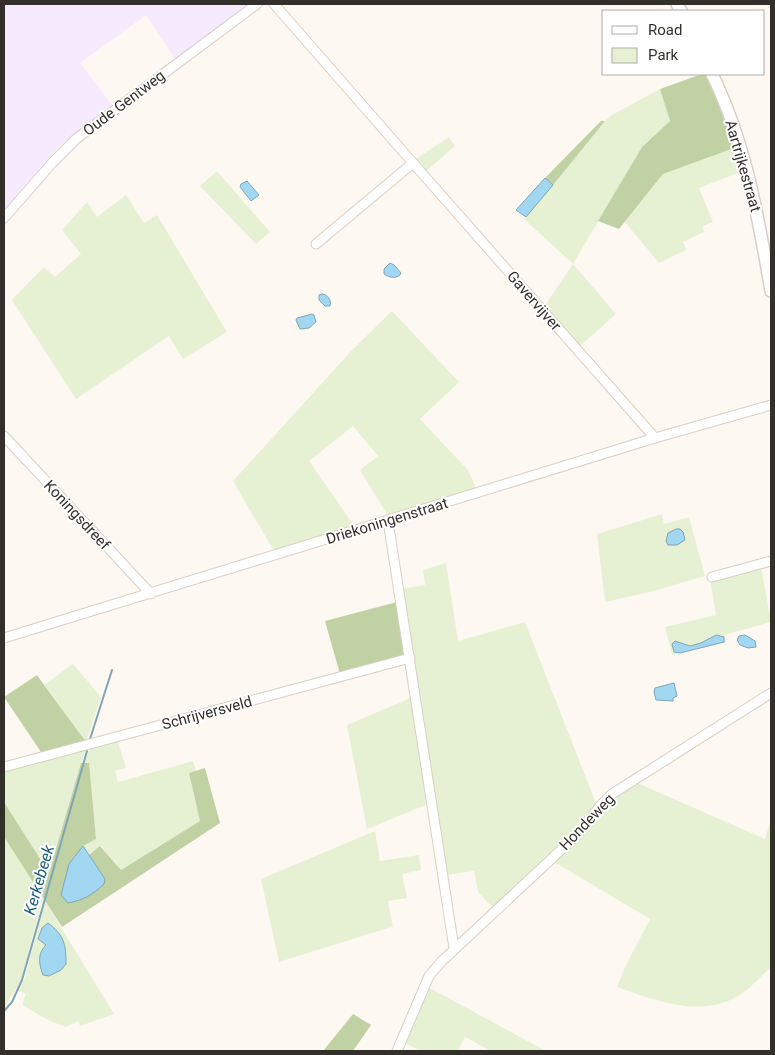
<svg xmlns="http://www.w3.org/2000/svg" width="775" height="1055" viewBox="0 0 775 1055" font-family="Roboto,sans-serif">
<rect width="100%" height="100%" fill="#fef8f2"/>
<polygon fill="#f6eaff" points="4,4 248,4 175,59 146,15 80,63 112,105 60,145 4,209"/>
<g fill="#e6f1d3">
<polygon points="660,89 670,121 642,147 573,264 616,314 579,347 544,307 573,264 524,219 605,121 612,115"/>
<polygon points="449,137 455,146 425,172 414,160"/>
<polygon points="737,147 743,171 699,188 713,222 703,226 704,232 683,242 686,250 659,263 625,222 663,174"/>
<polygon points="217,171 270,232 256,244 200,186"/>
<polygon points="126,195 144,223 157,215 227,332 183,359 169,336 76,399 12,300 44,267 55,277 81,254 62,230 87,202 97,217"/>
<polygon points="392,311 459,382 420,419 468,470 477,490 388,516 360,470 378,456 353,426 309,461 355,527 274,551 233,481 353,349"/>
<polygon points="662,514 664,524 689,517 705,576 654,591 605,602 597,534"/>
<polygon points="446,563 458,641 525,622 597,806 583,825 494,909 478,892 474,871 447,875 400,589 425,585 423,570"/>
<polygon points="761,566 771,622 724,635 726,642 672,655 665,627 716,615 710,579"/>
<polygon points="73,664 101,697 86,742 44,685"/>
<polygon points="413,697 428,804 367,829 347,725"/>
<polygon points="117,739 126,768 115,771 118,782 193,761 196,771 189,773 200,821 121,870 101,846 89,855 83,846 96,839 88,763 84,763 90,747"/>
<polygon points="86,748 81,763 49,874 4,802 4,770"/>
<path d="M635,782l130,57 6,-20v148c-11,10 -22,23 -35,30 -37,21 -82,3 -119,-10l8,-20 25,-48 -96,-57 29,-28 29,-35z"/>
<polygon points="375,831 380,861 419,855 421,870 402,874 407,898 388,901 393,927 388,928 279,962 261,879"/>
<polygon points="4,837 43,898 21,981 4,1008"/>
<polygon points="45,901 114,1014 80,1026 78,1021 66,1027 50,1021 22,1005 26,994 19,991 25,977"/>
<polygon points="428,987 546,1051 491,1051 465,1037 458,1051 420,1051 403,1042"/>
</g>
<g fill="#c0d2a3">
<polygon points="702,74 706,74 737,147 663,174 619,229 598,221 642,147 670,121 660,89"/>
<polygon points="601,121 605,121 553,185 545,178"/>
<polygon points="397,602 406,657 340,674 325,621"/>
<polygon points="37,675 44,685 86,742 43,755 4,697"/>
<polygon points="81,763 89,763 96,839 83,846 69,864 105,879 89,855 100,846 121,870 200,821 189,773 205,768 220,823 62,927 4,837 4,802 49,873"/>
<polygon points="353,1014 371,1025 353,1051 323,1051"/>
</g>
<g fill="#a2d7f2" stroke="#81a5b7">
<polygon points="545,178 553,185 526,217 516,210"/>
<polygon points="247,181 259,195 251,201 240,187 241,184"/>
<path d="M390,263l4,2 7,8c-2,6 -12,5 -17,1v-5z"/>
<path d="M322,294c5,0 10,6 8,12h-5l-6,-6v-5z"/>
<polygon points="312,314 314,315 316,322 309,328 300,329 296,320 297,318"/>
<polygon points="676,529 680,529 683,532 685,540 677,545 668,545 666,541 668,533"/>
<polygon points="716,635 724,637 724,642 680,653 674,652 672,644 675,641 690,646 701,643"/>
<polygon points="745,635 755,641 756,647 748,648 740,645 737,640 739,636"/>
<polygon points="674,683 677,696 673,698 673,701 656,700 654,692 655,688"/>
<path d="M83,846l22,33 -1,5c-12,11 -20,16 -36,19l-7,-8 8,-31z"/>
<path d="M48,923c16,12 18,21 18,41l-5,6 -12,6 -6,-1c-4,-11 -6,-21 3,-30l-8,-6 4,-11z"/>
</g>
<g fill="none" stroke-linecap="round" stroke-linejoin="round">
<g stroke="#81a5b7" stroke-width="2">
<polyline points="90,739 112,670"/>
<polyline points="4,1011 12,1002 22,980 87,751"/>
</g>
<defs>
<g id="street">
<polyline points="274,4 413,163 655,438"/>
<polyline points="4,218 53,162 76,139 257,4"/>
<polyline points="316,244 413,163"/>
<polyline points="4,436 151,594"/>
<polyline points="388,521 454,948"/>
<polyline points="712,577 771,561"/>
<polyline points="4,638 655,438 771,405"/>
<polyline points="4,767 410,658"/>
<polyline points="397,1051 429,976 441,962 577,835 601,805 612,794 771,693"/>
</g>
<g id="secondary">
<polyline points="677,4 681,11"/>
<path d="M712,74c34,70 46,142 59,217"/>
</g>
</defs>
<use href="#street" stroke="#d8cfc5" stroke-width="11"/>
<use href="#secondary" stroke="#d8cfc5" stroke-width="14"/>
<use href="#street" stroke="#fff" stroke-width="9"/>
<use href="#secondary" stroke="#fff" stroke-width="11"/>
</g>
<g text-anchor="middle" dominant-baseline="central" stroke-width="4" stroke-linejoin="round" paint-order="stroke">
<g font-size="15" fill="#33302c" stroke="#fff">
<text transform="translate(124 103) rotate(-37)">Oude Gentweg</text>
<text transform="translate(743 166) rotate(74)">Aartrijkestraat</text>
<text transform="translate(534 301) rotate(49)">Gavervijver</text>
<text transform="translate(77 515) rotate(47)">Koningsdreef</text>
<text transform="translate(387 521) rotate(-17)">Driekoningenstraat</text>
<text transform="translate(207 713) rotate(-15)">Schrijversveld</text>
<text transform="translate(587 822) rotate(-46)">Hondeweg</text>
</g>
<g font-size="16" font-style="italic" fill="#1d5e79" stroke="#fff">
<text transform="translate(39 880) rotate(-74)">Kerkebeek</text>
</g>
</g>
<rect width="775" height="1055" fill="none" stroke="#33302c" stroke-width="10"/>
<rect x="602" y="10" width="162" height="65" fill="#ffffff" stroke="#adacab"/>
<rect x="612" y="26" width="25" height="8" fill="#ffffff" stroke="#adacab"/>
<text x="648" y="35" font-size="15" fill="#33302c">Road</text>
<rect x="612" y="48" width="25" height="15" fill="#e6f1d3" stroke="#adacab"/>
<text x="648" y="60" font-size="15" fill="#33302c">Park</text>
</svg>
